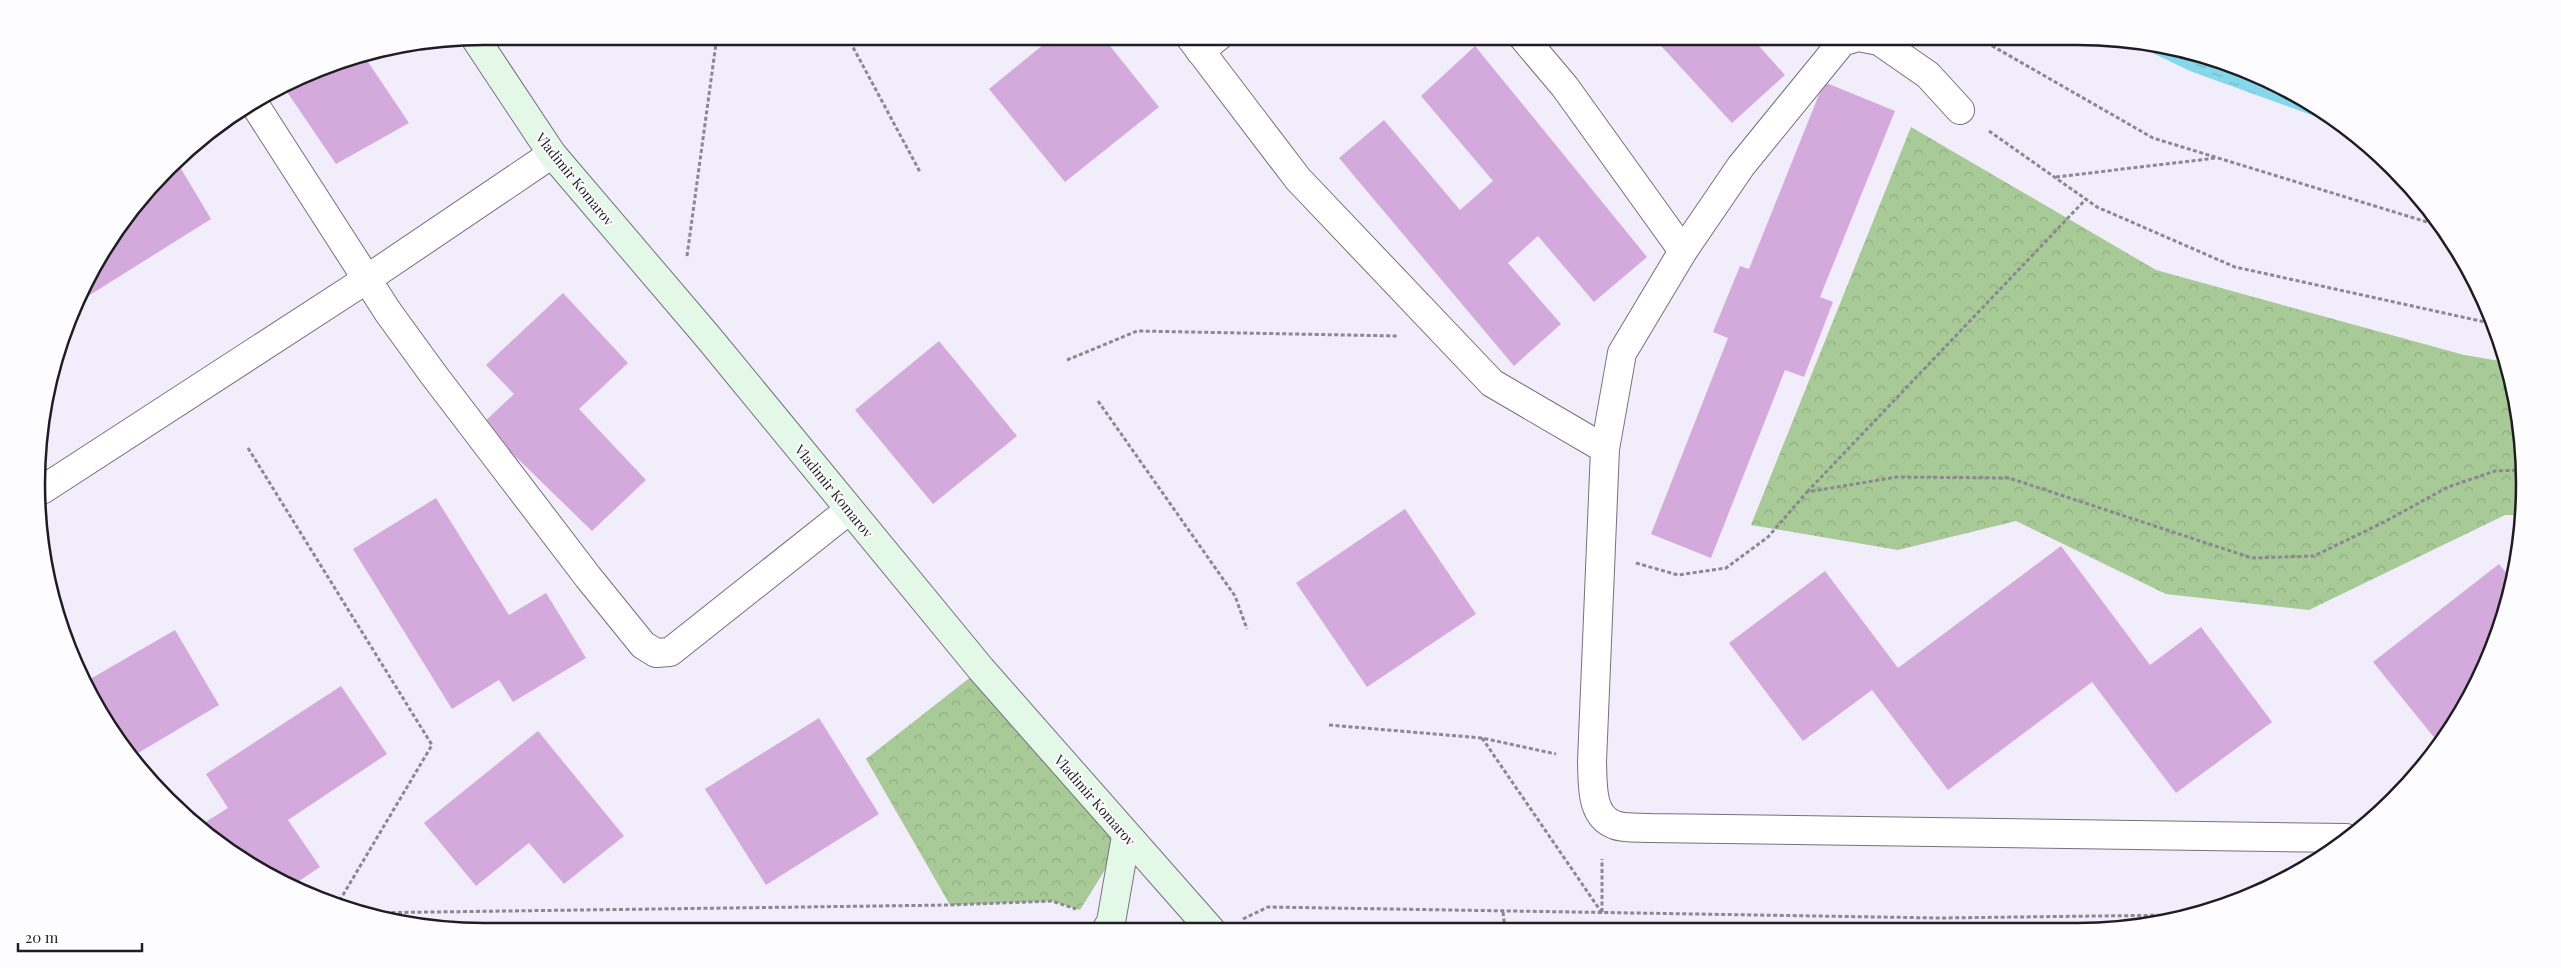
<svg xmlns="http://www.w3.org/2000/svg" width="2561" height="968" viewBox="0 0 2561 968" font-family="'Playfair Display',serif">
<defs>
<pattern id="forest-crowns" width="20" height="18" patternUnits="userSpaceOnUse" patternTransform="scale(1.25)"><rect width="20" height="18" fill="#a8ca97"/><path d="M2 6a3 3 0 1 1 6 0M12 15a3 3 0 1 1 6 0" fill="none" stroke="#90ad82"/></pattern>
<pattern id="water-ripples" width="26" height="14" patternUnits="userSpaceOnUse" patternTransform="scale(1.25)"><rect width="26" height="14" fill="#85d8ea"/><path d="M2 4q2-2 4 0t4 0M15 11q2-2 4 0t4 0" fill="none" stroke="#72b9c8"/></pattern>
</defs>
<rect width="100%" height="100%" fill="#f1edfb"/>
<g fill="url(#forest-crowns)">
<polygon points="1911,127 2156,270 2464,355 2506,362 2521,426 2524,515 2505,515 2309,610 2166,594 2016,521 1898,550 1751,525"/>
<polygon points="981,669 1126,836 1080,910 1052,901 950,905 866,759"/>
</g>
<polygon fill="url(#water-ripples)" points="2134,44 2193,52 2275,83 2350,129 2190,71"/>
<g fill="#d4aadd">
<polygon points="1054,36 1102,36 1159,107 1065,182 989,89"/>
<polygon points="1652,36 1750,36 1785,75 1732,123"/>
<polygon points="1475,46 1647,257 1594,302 1538,236 1508,263 1561,324 1514,366 1339,158 1384,120 1460,210 1493,181 1421,96"/>
<polygon points="364,56 409,123 336,164 283,86 340,60"/>
<polygon points="1824,82 1895,111 1820,297 1833,302 1804,377 1785,370 1711,558 1651,534 1728,338 1713,332 1740,266 1749,269"/>
<polygon points="177,162 211,219 77,303 96,260"/>
<polygon points="563,293 628,363 579,409 646,480 592,531 482,424 514,394 486,365"/>
<polygon points="939,341 1017,436 933,504 855,410"/>
<polygon points="436,498 509,615 546,593 586,658 513,702 499,680 452,709 353,549"/>
<polygon points="1405,509 1476,614 1367,687 1296,583"/>
<polygon points="2061,546 2150,665 2201,627 2272,722 2176,793 2092,682 1948,790 1872,690 1803,741 1729,643 1825,571 1898,668"/>
<polygon points="2499,564 2513,581 2509,600 2465,708 2437,741 2373,662"/>
<polygon points="175,630 219,705 133,756 112,733 85,682"/>
<polygon points="341,686 387,754 288,820 320,867 290,887 212,839 199,826 228,808 206,774"/>
<polygon points="819,718 879,814 766,885 705,789"/>
<polygon points="538,731 624,836 564,884 529,843 476,886 424,823"/>
</g>
<g fill="none" stroke-linecap="round" stroke-linejoin="round">
<defs>
<g id="street">
<polyline points="1189,36 1298,179 1492,383 1605,449"/>
<polyline points="1522,36 1565,87 1683,251"/>
<polyline points="1200,51 1219,36"/>
<polyline points="253,102 388,312 433,374 588,577 643,645 656,653 670,652 849,510"/>
<path d="M1960,110l-32,-35 -49,-34 -21,-4 -16,5 -101,124 -58,85 -61,102 -17,96 -13,313c1,22 -2,54 23,63 10,4 26,2 36,3l695,10"/>
<polyline points="42,490 367,279 552,154"/>
</g>
<g id="secondary">
<polyline points="475,38 552,154 708,337 981,669 1211,930"/>
<polyline points="1106,930 1111,922 1126,836"/>
</g>
</defs>
<use href="#street" stroke="#75717d" stroke-width="30"/>
<use href="#secondary" stroke="#75717d" stroke-width="30"/>
<g stroke="#8b8892" stroke-width="3" stroke-dasharray="4 2.5" stroke-linecap="butt">
<polyline points="847,36 920,172"/>
<polyline points="1975,36 2153,138 2440,226"/>
<polyline points="1989,131 2097,207 2235,267 2494,324"/>
<polyline points="2056,177 2216,158"/>
<polyline points="687,256 717,36"/>
<polyline points="1067,360 1137,331 1397,336"/>
<polyline points="1098,401 1235,596 1247,629"/>
<polyline points="248,448 432,745 337,905"/>
<polyline points="1807,492 2086,199"/>
<polyline points="1636,563 1678,575 1726,568 1768,537 1807,492 1897,477 2009,478 2252,558 2314,556 2384,522 2448,487 2495,471 2522,470"/>
<polyline points="1329,725 1482,738 1556,754"/>
<polyline points="1482,738 1602,913"/>
<polyline points="1503,912 1505,929"/>
<polyline points="1602,912 1602,859"/>
<polyline points="359,913 950,905 1052,901 1076,909"/>
<polyline points="1243,919 1268,907 1939,918 2178,915"/>
</g>
<use href="#street" stroke="#fff" stroke-width="28"/>
<use href="#secondary" stroke="#e4f8e8" stroke-width="28"/>
</g>
<g text-anchor="middle" dominant-baseline="central" stroke-width="4" stroke-linejoin="round" paint-order="stroke">
<g font-size="14" fill="#1f1d22" stroke="#fdfcff">
<text transform="translate(575 179) rotate(51)">Vladimir Komarov</text>
<text transform="translate(834 491) rotate(51)">Vladimir Komarov</text>
<text transform="translate(1095 800) rotate(49)">Vladimir Komarov</text>
</g>
</g>
<path d="M0 0H2561V968H0ZM484 45H2077A439 439 0 0 1 2516 484V484A439 439 0 0 1 2077 923H484A439 439 0 0 1 45 484V484A439 439 0 0 1 484 45Z" fill="#fdfcff" fill-rule="evenodd"/>
<path fill="none" stroke="#1f1d22" stroke-width="2.5" d="M484 45H2077A439 439 0 0 1 2516 484V484A439 439 0 0 1 2077 923H484A439 439 0 0 1 45 484V484A439 439 0 0 1 484 45Z"/>
<path d="M18 943v8h124v-8" fill="none" stroke="#1f1d22" stroke-width="2.5"/>
<text x="25" y="943" font-size="15" fill="#1f1d22" stroke="#fdfcff" stroke-width="4" paint-order="stroke">20 m</text>
</svg>
